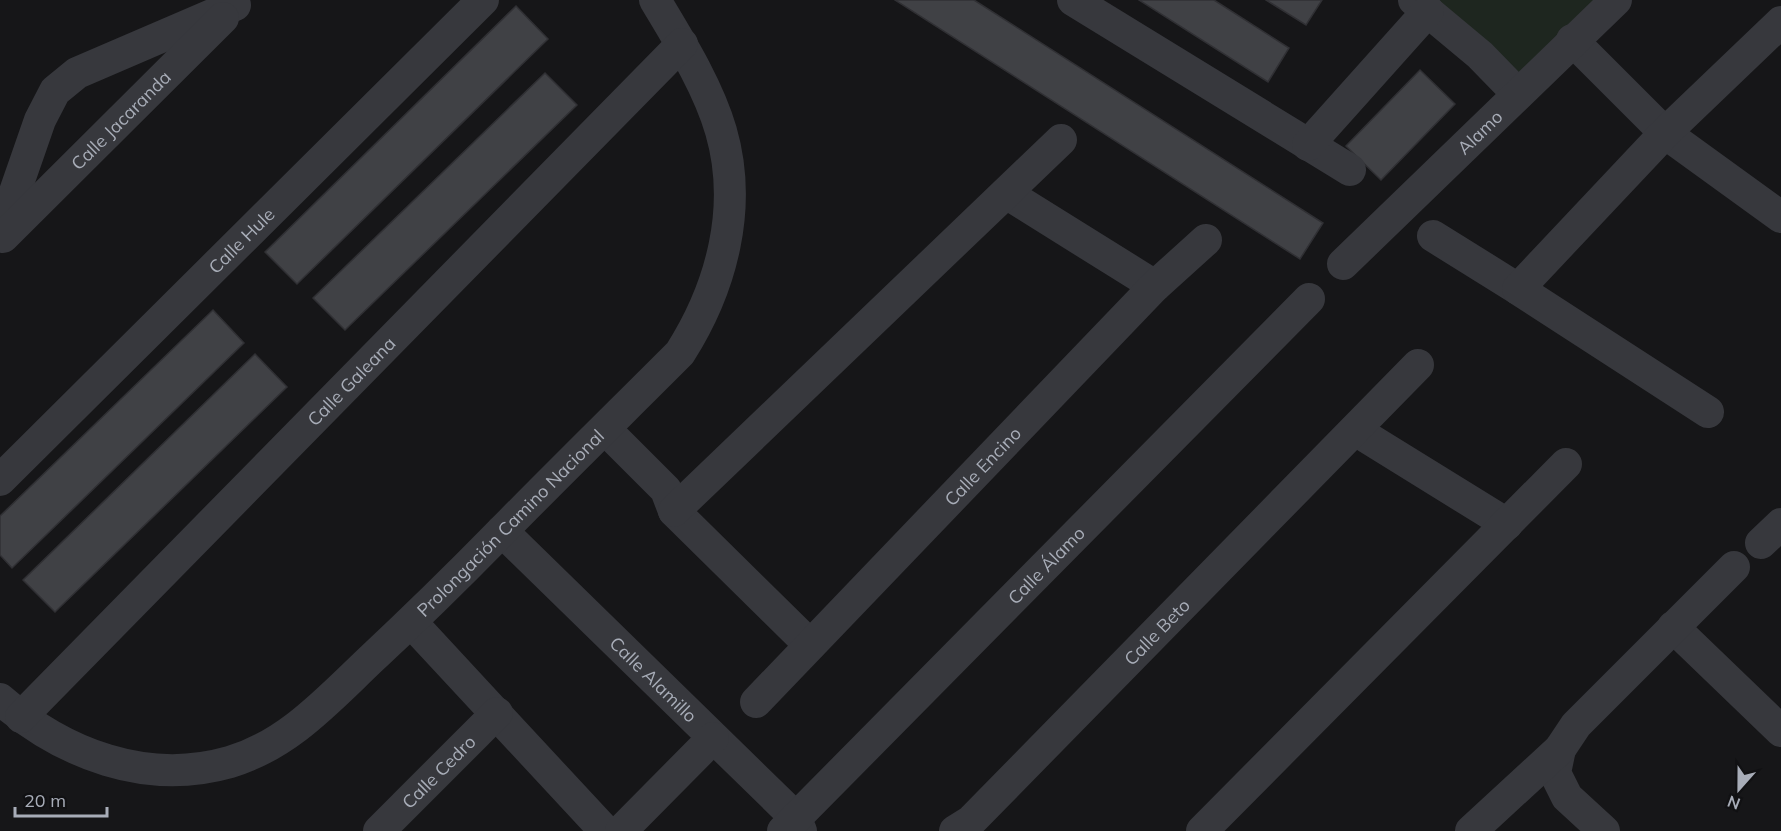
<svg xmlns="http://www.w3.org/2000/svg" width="1781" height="831" viewBox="0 0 1781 831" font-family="Mulish,sans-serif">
<rect width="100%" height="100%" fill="#161618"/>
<polygon fill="#1e261f" points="1431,0 1598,0 1519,78"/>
<g fill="#404145" stroke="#303034" stroke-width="1.5">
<polygon points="895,0 974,0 1323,223 1300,259"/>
<polygon points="1139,0 1214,0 1289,48 1268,82"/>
<polygon points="1266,0 1322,0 1306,25"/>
<polygon points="516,6 548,39 297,284 265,252"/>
<polygon points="1420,70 1455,104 1381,180 1346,146"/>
<polygon points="545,73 577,105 345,330 313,298"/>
<polygon points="213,310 244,343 12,568 0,555 0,516"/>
<polygon points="255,354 287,387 55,612 23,580"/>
</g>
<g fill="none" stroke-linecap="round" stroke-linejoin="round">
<g stroke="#37383d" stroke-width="32">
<polyline points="1073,0 1350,170"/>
<polyline points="1414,0 1480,55 1518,94"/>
<polyline points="1572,40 1665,133 1781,217"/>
<polyline points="1308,145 1428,11"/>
<polyline points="1006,193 1155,286"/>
<polyline points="0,235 40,120 55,91 77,73 235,5"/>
<polyline points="1433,236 1518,289"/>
<path id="s1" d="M3,237l220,-219"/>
<path id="s2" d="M1343,264l273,-264"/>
<polyline points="1708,412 1518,289 1665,133 1781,22"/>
<polyline points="605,429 666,490 674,511 810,645"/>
<polyline points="1355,430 1507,524"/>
<path id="s3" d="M0,480l483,-480"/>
<polyline points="674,511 1061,140"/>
<path id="s4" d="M502,531l293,286 6,14"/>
<polyline points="1761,543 1781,524"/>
<polyline points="411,622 605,831"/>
<polyline points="1673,627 1781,731"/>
<path id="s5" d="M0,699c63,55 146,87 230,63 57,-17 96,-60 138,-100 45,-42 89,-85 133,-130 59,-60 119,-119 179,-179 42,-66 63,-146 41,-222 -13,-45 -42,-91 -66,-131"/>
<path id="s6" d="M756,702l399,-416 51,-46"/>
<path id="s7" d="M21,717l661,-673"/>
<polyline points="1560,749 1555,773 1567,797 1604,831"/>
<path id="s8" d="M379,831l118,-118"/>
<polyline points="621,831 713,738"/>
<path id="s9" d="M783,831l526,-532"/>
<path id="s10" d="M955,831l16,-10 447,-456"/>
<polyline points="1202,831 1566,464"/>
<polyline points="1471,831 1560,749 1576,725 1734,567"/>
</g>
</g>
<g text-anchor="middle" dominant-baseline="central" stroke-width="4.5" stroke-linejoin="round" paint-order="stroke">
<g font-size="18" fill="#a8adb8" stroke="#111113">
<text stroke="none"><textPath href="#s1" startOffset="166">Calle Jacaranda</textPath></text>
<text stroke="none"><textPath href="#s2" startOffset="190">Alamo</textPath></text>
<text stroke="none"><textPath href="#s3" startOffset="340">Calle Hule</textPath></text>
<text stroke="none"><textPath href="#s7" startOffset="471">Calle Galeana</textPath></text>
<text stroke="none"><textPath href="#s6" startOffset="327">Calle Encino</textPath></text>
<text stroke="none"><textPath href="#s5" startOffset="620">Prolongación Camino Nacional</textPath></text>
<text stroke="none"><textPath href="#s9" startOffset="374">Calle Álamo</textPath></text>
<text stroke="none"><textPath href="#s10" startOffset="284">Calle Beto</textPath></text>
<text stroke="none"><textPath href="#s4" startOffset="212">Calle Alamillo</textPath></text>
<text stroke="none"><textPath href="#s8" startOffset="84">Calle Cedro</textPath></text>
</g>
</g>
<g transform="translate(1739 789) rotate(201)" stroke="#111113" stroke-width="4.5" paint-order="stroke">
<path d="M0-4.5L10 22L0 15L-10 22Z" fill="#a8adb8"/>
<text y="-9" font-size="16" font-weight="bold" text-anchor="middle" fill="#a8adb8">N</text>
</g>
<path d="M15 807v9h92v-9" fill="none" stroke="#a8adb8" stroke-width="3"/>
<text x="24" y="807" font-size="18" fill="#a8adb8" stroke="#111113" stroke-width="4.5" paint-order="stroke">20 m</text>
</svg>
